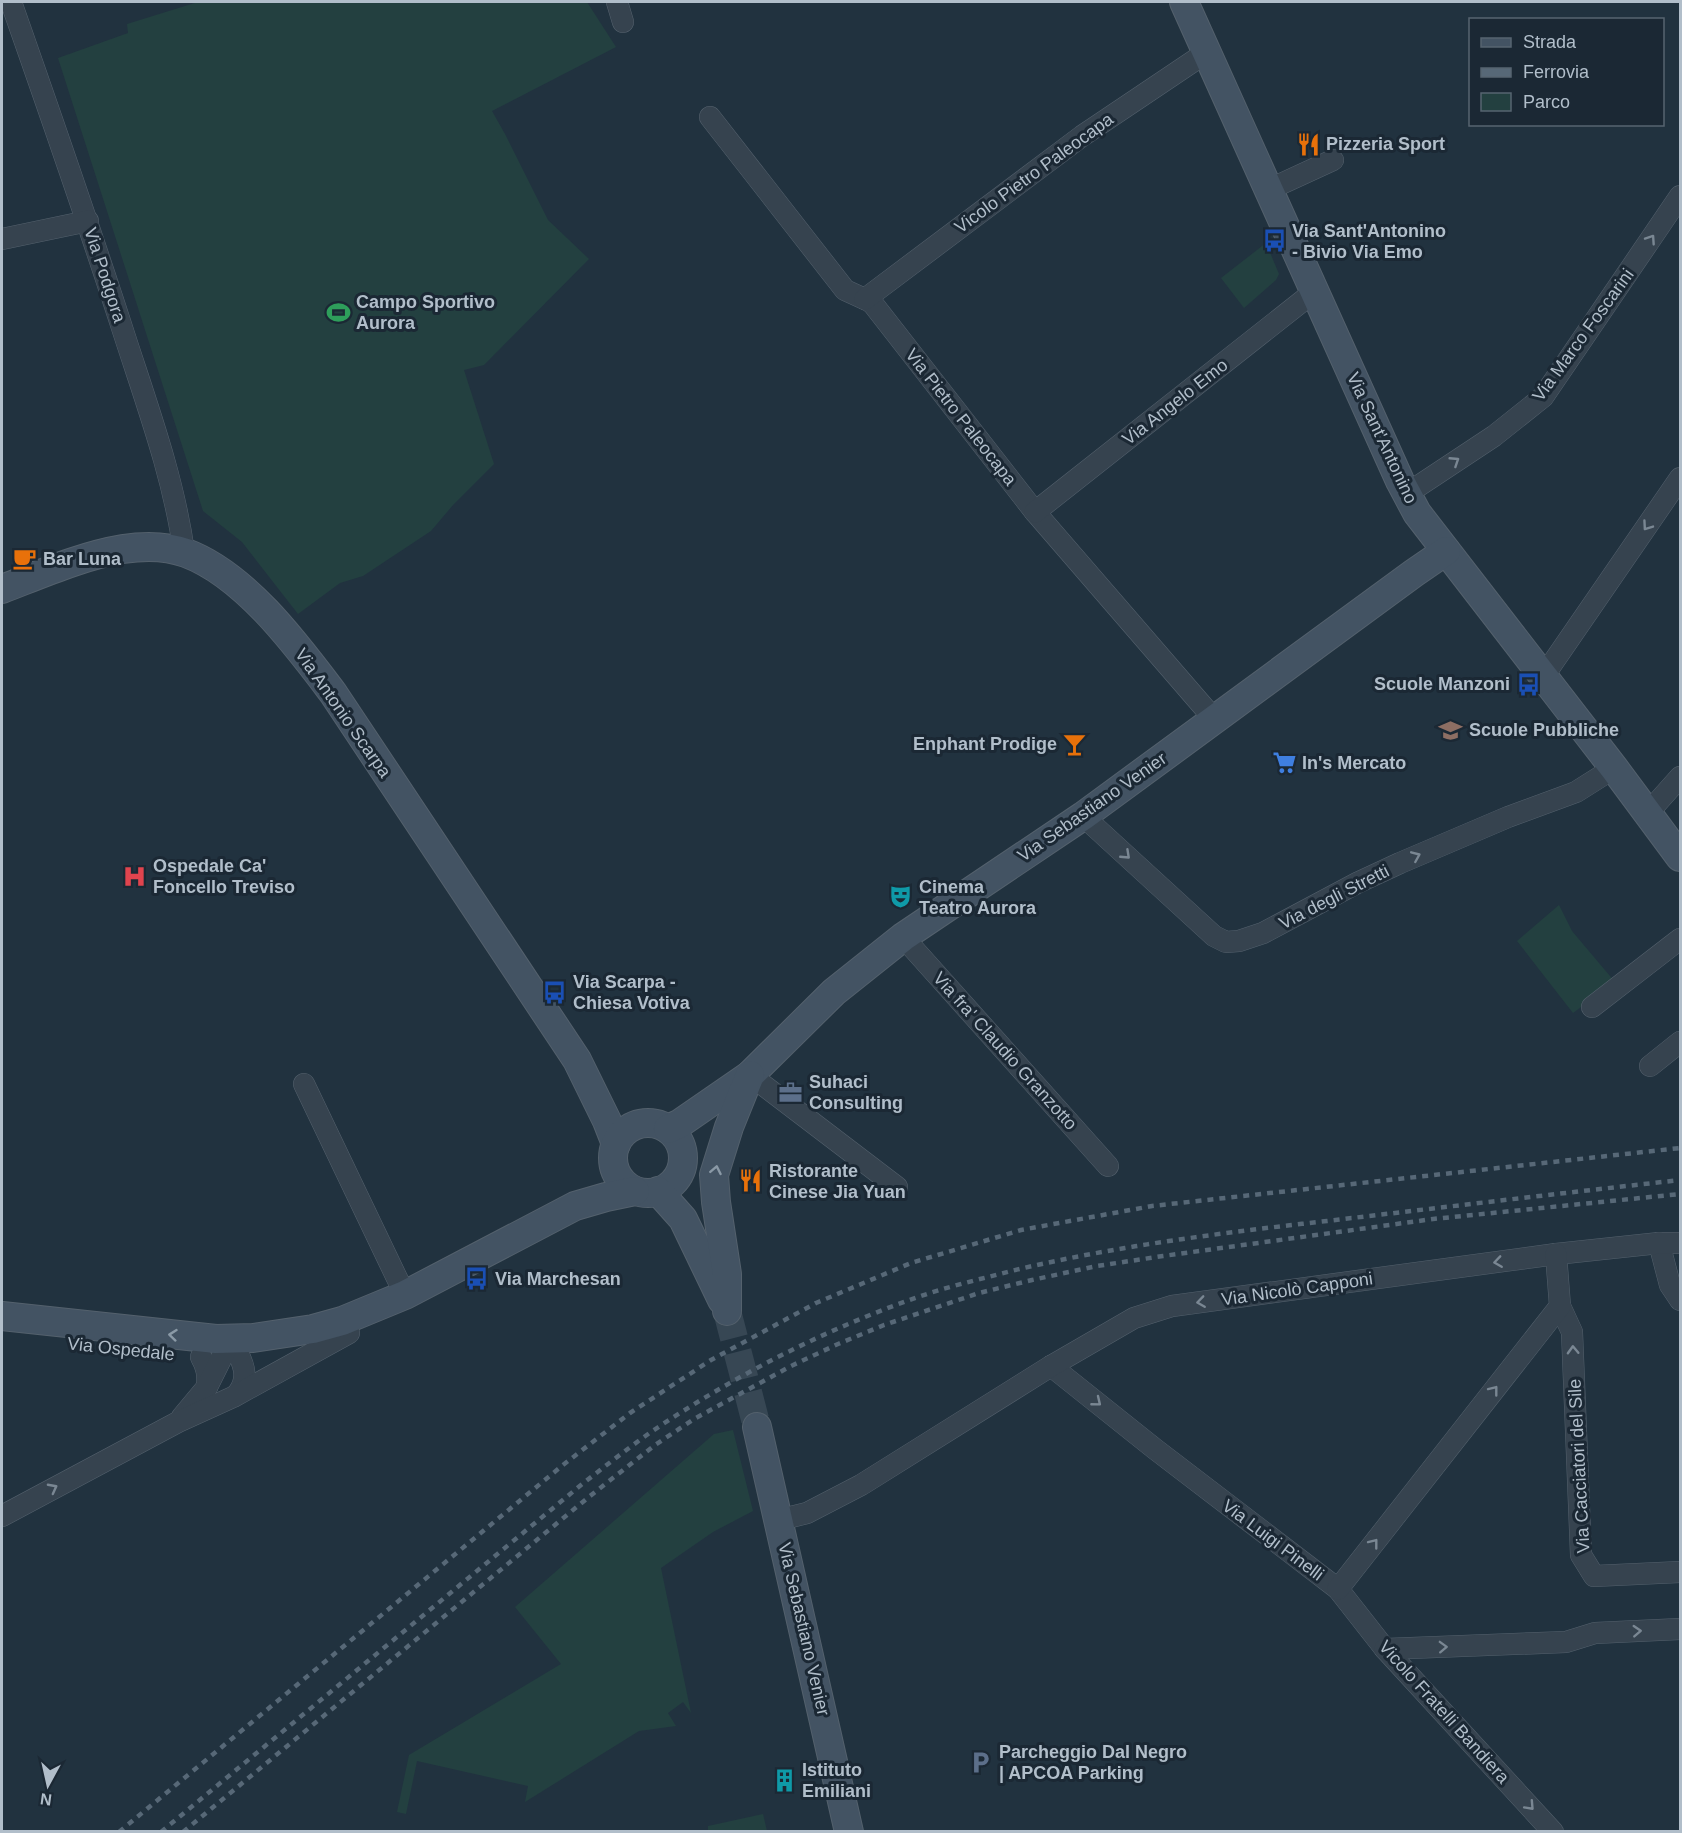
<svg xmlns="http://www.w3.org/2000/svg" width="1682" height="1833" viewBox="0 0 1682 1833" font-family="Helvetica,sans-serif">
<rect width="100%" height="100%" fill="#21323f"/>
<g fill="#234040">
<polygon points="198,2 587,2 616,47 492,111 505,134 548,220 589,259 484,365 464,370 494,464 453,505 431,531 363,576 340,583 298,614 242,542 203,511 58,58 128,33 127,24"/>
<polygon points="1266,243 1279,274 1276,280 1244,308 1221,278"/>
<polygon points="1559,905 1572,931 1615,982 1573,1013 1517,941"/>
<polygon points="733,1430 753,1511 713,1532 661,1568 691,1713 683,1702 668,1713 676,1726 639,1731 525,1802 528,1786 417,1761 406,1814 397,1812 409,1755 561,1664 515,1607 714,1434"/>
<polygon points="763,1814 767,1831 708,1831 708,1826"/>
</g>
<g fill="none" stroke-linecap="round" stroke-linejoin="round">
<polyline stroke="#374754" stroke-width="28" stroke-dasharray="28 14" stroke-linecap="butt" points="727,1311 757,1427"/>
<defs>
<g id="street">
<path d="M11,2c39,111 78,223 114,335 23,71 49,142 59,215"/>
<polyline points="617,2 623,22"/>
<polyline points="710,117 845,290 869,301 873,304 1035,512 1214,719"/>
<polyline points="1270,189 1333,160"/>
<polyline points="2,239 88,221"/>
<polyline points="865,299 1082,136 1207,52"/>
<polyline points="1405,492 1420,485 1494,436 1543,397 1680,196"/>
<polyline points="1035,512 1315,291"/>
<polyline points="1543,677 1680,478"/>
<polyline points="1647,814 1680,777"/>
<polyline points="1083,816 1214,936 1226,942 1239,941 1263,933 1357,883 1400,863 1508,817 1576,792 1614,768"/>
<polyline points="903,937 1108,1166"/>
<polyline points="1592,1007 1680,939"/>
<polyline points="1650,1066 1680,1042"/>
<polyline points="750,1075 897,1187"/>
<polyline points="304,1084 405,1295"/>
<polyline points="1659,1243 1670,1285 1680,1300"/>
<polyline points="1560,1306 1572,1332 1581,1555 1594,1576 1680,1572"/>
<path d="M231,1339c9,18 21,36 7,54"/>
<path d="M201,1357c6,10 7,18 6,30"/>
<polyline points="1051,1366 1155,1449 1338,1589 1385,1649 1553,1832"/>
<polyline points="182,1417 207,1387 231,1339"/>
<polyline points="2,1516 178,1422 233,1397 349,1333"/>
<polyline points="779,1520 807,1513 861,1485 1051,1366 1134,1318 1172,1306 1556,1254 1659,1243 1680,1243"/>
<polyline points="1338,1589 1560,1306 1556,1254"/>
<polyline points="1385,1649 1566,1642 1595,1633 1680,1629"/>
</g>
<g id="secondary">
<polyline points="1184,2 1400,481 1417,513 1614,768 1680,857"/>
<path d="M2,589c39,-15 79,-33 121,-40 20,-3 44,-3 63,4 59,22 110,91 147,140l244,367 30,61 9,23"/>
<circle cx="648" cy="1158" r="35"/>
<polyline points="668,1129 679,1124 750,1075 834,992 903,937 1083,816 1414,573 1446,551"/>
<polyline points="658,1191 683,1219 722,1300"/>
<polyline points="727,1311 727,1274 716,1202 714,1175 729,1127 750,1075"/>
<polyline points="2,1316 216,1339 253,1338 313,1329 342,1321 405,1295 575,1206 606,1197 635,1191"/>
<polyline points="757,1427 849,1832"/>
</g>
</defs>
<use href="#street" stroke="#54616d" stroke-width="22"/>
<use href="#secondary" stroke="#54616d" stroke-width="30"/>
<use href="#street" stroke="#36434f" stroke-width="21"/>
<use href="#secondary" stroke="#435363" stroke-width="28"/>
<g stroke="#576877" stroke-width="4.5" stroke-dasharray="6 6" stroke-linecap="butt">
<polyline points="119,1832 563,1465 630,1413 711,1360 816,1303 911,1263 1021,1230 1152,1206 1680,1148"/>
<path d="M161,1832l420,-347c23,-18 46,-36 70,-53 83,-56 174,-103 270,-136 29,-10 60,-17 90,-25 104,-25 210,-38 316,-50 118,-14 236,-28 353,-41"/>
<polyline points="183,1832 590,1496 655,1445 694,1419 791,1366 838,1344 884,1325 979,1293 1032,1280 1097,1266 1163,1256 1433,1219 1680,1194"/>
</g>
</g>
<defs><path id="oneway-chevron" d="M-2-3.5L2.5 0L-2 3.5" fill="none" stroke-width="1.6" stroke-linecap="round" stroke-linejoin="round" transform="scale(1.5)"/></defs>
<g stroke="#7a8793">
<use href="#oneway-chevron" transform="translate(1651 239) rotate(-56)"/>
<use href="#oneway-chevron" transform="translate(1455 461) rotate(-33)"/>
<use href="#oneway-chevron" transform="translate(1647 526) rotate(125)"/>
<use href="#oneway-chevron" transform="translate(1126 855) rotate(43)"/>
<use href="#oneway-chevron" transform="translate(1416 856) rotate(-23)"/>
<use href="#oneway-chevron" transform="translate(1498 1262) rotate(172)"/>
<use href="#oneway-chevron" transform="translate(1201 1302) rotate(172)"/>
<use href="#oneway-chevron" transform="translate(1573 1350) rotate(-92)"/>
<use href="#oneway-chevron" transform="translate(1494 1390) rotate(-52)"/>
<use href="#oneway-chevron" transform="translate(1097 1402) rotate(39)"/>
<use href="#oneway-chevron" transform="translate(53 1488) rotate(-28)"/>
<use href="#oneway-chevron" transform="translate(1374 1543) rotate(-52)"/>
<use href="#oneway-chevron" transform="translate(1637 1631) rotate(-3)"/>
<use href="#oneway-chevron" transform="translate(1443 1647) rotate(-2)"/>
<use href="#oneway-chevron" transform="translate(1530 1806) rotate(47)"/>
</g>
<g stroke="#8a99a6">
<use href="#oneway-chevron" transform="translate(716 1170) rotate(-79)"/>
<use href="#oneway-chevron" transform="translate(173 1335) rotate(-174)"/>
</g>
<defs>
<symbol id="restaurant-bare" viewBox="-9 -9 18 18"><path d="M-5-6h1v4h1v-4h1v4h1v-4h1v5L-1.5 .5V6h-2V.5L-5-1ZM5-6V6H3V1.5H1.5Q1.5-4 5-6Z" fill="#e8710a" stroke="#1b2834" stroke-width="2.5" paint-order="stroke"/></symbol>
<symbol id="bus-bare" viewBox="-9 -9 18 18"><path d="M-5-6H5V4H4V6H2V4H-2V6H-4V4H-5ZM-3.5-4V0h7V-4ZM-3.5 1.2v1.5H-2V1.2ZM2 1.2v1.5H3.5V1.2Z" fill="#1a4fb4" stroke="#1b2834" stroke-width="2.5" paint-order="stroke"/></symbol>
<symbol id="stadium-bare" viewBox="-9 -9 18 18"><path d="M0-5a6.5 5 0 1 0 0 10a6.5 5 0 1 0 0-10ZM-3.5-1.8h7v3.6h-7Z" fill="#2e9e5b" stroke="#1b2834" stroke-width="2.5" paint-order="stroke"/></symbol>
<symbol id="cafe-bare" viewBox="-9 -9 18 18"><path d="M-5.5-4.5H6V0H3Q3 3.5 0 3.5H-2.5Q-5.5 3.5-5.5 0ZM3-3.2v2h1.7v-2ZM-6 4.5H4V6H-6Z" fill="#e8710a" stroke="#1b2834" stroke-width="2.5" paint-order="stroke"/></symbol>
<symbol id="school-bare" viewBox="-9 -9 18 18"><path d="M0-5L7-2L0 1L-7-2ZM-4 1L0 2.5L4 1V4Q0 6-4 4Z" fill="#8d6e63" stroke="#1b2834" stroke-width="2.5" paint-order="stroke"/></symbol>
<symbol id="bar-bare" viewBox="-9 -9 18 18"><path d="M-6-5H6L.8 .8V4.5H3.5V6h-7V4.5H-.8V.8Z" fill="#e8710a" stroke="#1b2834" stroke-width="2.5" paint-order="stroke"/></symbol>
<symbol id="supermarket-bare" viewBox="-9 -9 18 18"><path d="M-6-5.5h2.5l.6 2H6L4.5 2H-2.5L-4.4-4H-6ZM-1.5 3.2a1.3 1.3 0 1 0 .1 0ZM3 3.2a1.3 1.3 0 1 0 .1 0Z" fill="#3f7fe0" stroke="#1b2834" stroke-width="2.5" paint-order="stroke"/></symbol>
<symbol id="hospital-bare" viewBox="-9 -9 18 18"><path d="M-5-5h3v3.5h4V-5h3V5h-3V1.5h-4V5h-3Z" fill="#e0444e" stroke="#1b2834" stroke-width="2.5" paint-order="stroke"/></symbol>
<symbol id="theatre-bare" viewBox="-9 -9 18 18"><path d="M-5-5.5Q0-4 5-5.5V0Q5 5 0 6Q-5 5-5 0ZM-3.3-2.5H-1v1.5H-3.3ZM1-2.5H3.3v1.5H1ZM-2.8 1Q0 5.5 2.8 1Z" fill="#0f9aa8" stroke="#1b2834" stroke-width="2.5" paint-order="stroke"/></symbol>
<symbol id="office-bare" viewBox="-9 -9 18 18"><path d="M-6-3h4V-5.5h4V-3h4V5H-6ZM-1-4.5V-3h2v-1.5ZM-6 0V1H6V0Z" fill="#5c6f8a" stroke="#1b2834" stroke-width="2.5" paint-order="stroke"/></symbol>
<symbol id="parking-bare" viewBox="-9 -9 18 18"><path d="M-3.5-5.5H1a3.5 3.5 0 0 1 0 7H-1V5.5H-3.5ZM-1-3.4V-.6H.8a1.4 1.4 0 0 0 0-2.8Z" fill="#5c6f8a" stroke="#1b2834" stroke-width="2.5" paint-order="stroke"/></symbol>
<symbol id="building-bare" viewBox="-9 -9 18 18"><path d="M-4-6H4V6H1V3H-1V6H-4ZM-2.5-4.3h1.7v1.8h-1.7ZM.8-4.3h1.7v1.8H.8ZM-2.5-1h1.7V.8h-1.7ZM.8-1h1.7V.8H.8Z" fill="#0f9aa8" stroke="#1b2834" stroke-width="2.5" paint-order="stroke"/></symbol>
</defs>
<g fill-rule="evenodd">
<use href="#restaurant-bare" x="1292" y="128" width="33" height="33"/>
<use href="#bus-bare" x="1258" y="224" width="33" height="33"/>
<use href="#stadium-bare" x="322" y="296" width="33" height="33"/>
<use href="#cafe-bare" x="8" y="542" width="33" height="33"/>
<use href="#bus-bare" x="1512" y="668" width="33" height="33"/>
<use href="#school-bare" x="1434" y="714" width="33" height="33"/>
<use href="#bar-bare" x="1058" y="728" width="33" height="33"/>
<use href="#supermarket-bare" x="1268" y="746" width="33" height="33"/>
<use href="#hospital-bare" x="118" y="860" width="33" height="33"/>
<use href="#theatre-bare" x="884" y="880" width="33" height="33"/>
<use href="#bus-bare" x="538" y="976" width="33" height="33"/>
<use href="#office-bare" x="774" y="1076" width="33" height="33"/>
<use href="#restaurant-bare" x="734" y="1164" width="33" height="33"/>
<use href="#bus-bare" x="460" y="1262" width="33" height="33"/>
<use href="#parking-bare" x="964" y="1746" width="33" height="33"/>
<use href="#building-bare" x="768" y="1764" width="33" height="33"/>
</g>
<g text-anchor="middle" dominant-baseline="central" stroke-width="6" stroke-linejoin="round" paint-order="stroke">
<g font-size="18" font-weight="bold" fill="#b1beca" stroke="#1b2834" text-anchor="start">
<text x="1326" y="144">Pizzeria Sport</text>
<text x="1292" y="231">Via Sant'Antonino<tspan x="1292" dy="21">- Bivio Via Emo</tspan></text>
<text x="356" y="302">Campo Sportivo<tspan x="356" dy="21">Aurora</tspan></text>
<text x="43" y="559">Bar Luna</text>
<text x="1510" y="684" text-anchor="end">Scuole Manzoni</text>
<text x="1469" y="730">Scuole Pubbliche</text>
<text x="1057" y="744" text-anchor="end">Enphant Prodige</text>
<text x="1302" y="763">In's Mercato</text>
<text x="153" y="866">Ospedale Ca'<tspan x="153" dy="21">Foncello Treviso</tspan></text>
<text x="919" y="887">Cinema<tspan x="919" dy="21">Teatro Aurora</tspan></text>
<text x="573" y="982">Via Scarpa -<tspan x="573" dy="21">Chiesa Votiva</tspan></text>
<text x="809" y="1082">Suhaci<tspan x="809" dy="21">Consulting</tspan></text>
<text x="769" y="1171">Ristorante<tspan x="769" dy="21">Cinese Jia Yuan</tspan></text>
<text x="495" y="1279">Via Marchesan</text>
<text x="999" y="1752">Parcheggio Dal Negro<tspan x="999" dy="21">| APCOA Parking</tspan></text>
<text x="802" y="1770">Istituto<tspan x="802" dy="21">Emiliani</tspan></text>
</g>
<g font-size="18" fill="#b1beca" stroke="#1b2834">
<text transform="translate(1034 173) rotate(-36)">Vicolo Pietro Paleocapa</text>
<text transform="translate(105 275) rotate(72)">Via Podgora</text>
<text transform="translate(1583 335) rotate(-54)">Via Marco Foscarini</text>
<text transform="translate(1175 402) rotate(-38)">Via Angelo Emo</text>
<text transform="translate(961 417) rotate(52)">Via Pietro Paleocapa</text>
<text transform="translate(1382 438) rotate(65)">Via Sant'Antonino</text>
<text transform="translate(343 713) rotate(55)">Via Antonio Scarpa</text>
<text transform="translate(1092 807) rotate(-35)">Via Sebastiano Venier</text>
<text transform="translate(1334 897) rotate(-27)">Via degli Stretti</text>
<text transform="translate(1005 1051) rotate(48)">Via fra' Claudio Granzotto</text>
<text transform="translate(1297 1289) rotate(-8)">Via Nicolò Capponi</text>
<text transform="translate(121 1349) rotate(6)">Via Ospedale</text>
<text transform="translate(1579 1466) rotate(-93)">Via Cacciatori del Sile</text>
<text transform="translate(1273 1540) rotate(37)">Via Luigi Pinelli</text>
<text transform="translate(804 1629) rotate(77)">Via Sebastiano Venier</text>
<text transform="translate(1444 1712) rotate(48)">Vicolo Fratelli Bandiera</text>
</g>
</g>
<rect width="1682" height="1833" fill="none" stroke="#b1beca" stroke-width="6"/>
<rect x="1469" y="18" width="195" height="108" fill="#1b2834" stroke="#576470" stroke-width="1.5"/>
<rect x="1481" y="38" width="30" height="9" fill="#435363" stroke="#576470" stroke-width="1.5"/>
<text x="1523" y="48" font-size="18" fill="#b1beca">Strada</text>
<rect x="1481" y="68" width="30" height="9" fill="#576877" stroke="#576470" stroke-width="1.5"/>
<text x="1523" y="78" font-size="18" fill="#b1beca">Ferrovia</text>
<rect x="1481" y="93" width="30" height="18" fill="#234040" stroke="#576470" stroke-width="1.5"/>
<text x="1523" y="108" font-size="18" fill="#b1beca">Parco</text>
<g transform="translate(48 1785) rotate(188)" stroke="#1b2834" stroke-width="4.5" paint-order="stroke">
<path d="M0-4.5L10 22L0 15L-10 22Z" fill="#b1beca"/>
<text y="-9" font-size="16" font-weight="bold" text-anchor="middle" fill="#b1beca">N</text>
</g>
</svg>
